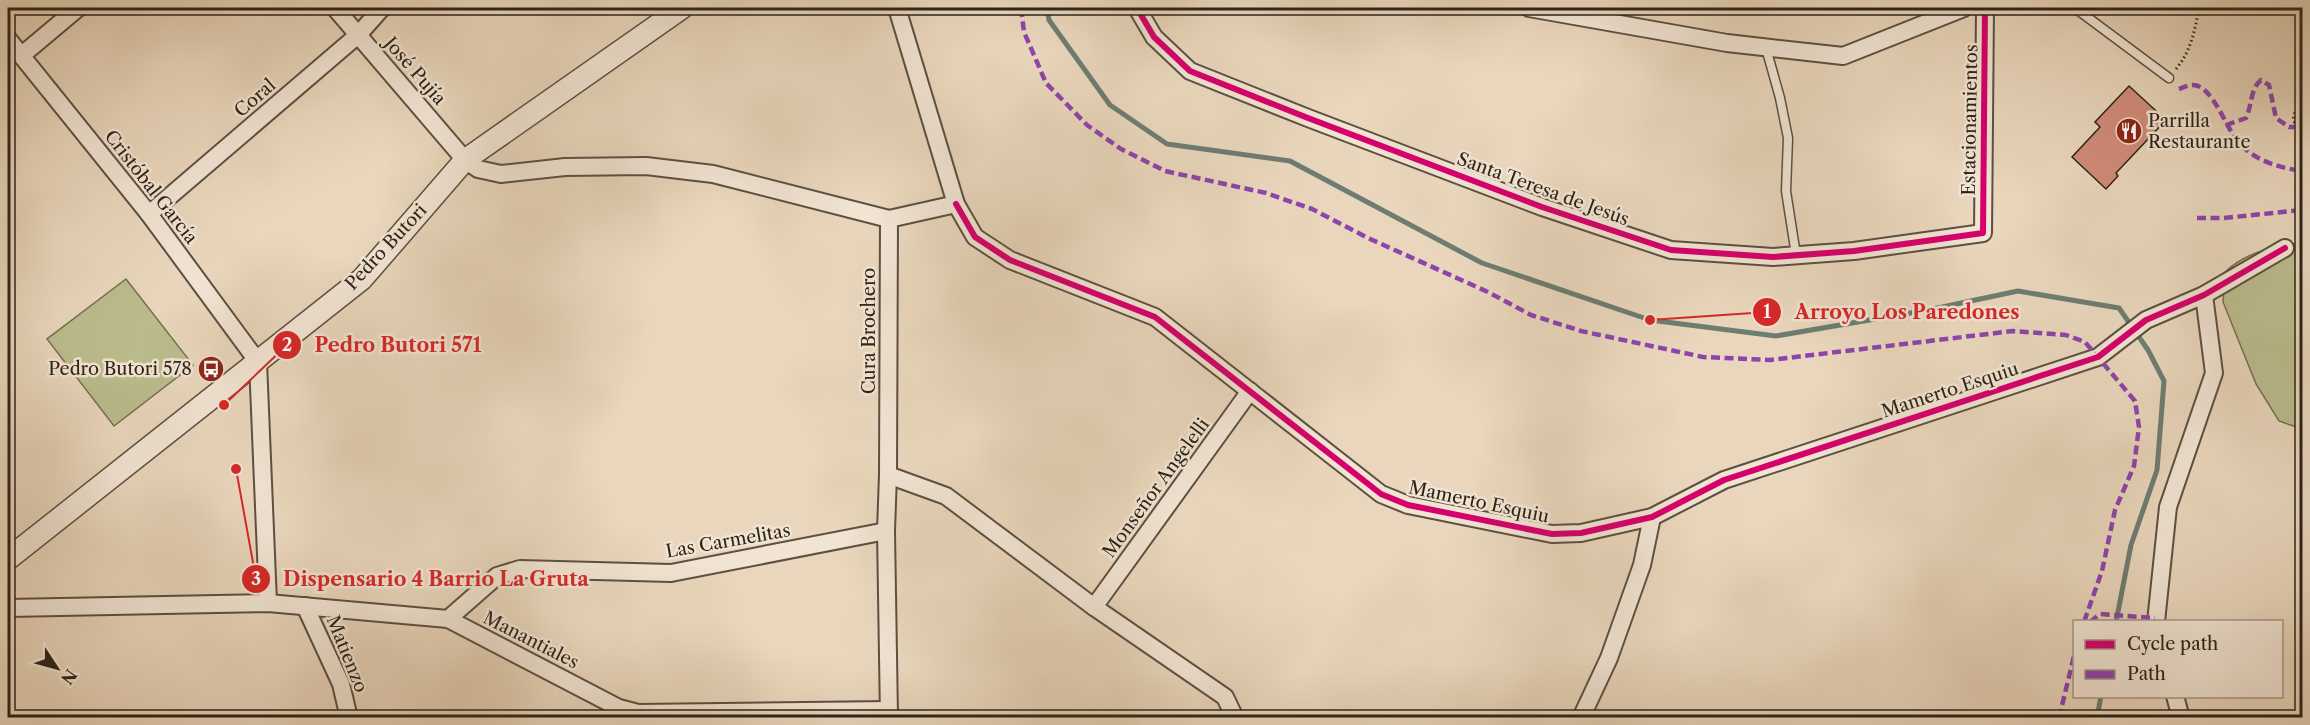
<svg xmlns="http://www.w3.org/2000/svg" width="2310" height="725" viewBox="0 0 2310 725" font-family="'Libre Caslon Text',serif">
<rect width="100%" height="100%" fill="#e9d6bc"/>
<filter id="stains"><feTurbulence type="fractalNoise" baseFrequency=".00333" numOctaves="4"/><feColorMatrix values="0 0 0 0 .2 0 0 0 0 .09 0 0 0 0 .02 0 0 0 .5 -.17"/></filter>
<radialGradient id="worn" r=".72"><stop offset=".6" stop-color="#630" stop-opacity="0"/><stop offset="1" stop-color="#630" stop-opacity=".3"/></radialGradient>
<g fill="#bbbc8d" stroke="#747053" stroke-width="1.5">
<path d="M2302,243v186l-23,-8 -23,-37 -33,-82 2,-30c21,-20 49,-26 77,-29z"/>
<polygon points="126,279 193,365 114,426 47,339"/>
</g>
<g fill="none" stroke-linecap="round" stroke-linejoin="round">
<g stroke="#6d7d72" stroke-width="5">
<polyline points="1047,8 1049,20 1110,105 1167,144 1290,161 1482,263 1650,320 1776,336 1928,310 2018,291 2119,308 2148,350 2164,381 2157,470 2131,545 2116,622"/>
<polyline points="2097,718 2101,696"/>
</g>
</g>
<polygon fill="#d08b7a" stroke="#2d2419" stroke-width="1.5" points="2129,86 2166,120 2116,173 2118,176 2106,189 2072,157 2100,127 2095,122"/>
<g fill="none" stroke-linecap="round" stroke-linejoin="round">
<defs>
<g id="service">
<polyline points="2075,8 2169,78"/>
<polyline points="1766,48 1780,98 1788,138 1786,191 1796,255"/>
</g>
<g id="minor">
<polyline points="335,8 465,160 478,169 501,174 565,167 646,166 713,174 889,219"/>
<polyline points="1137,8 1154,37 1190,71 1308,118 1542,207 1671,250 1773,257 1854,251 1983,233 1985,8"/>
<polyline points="1529,8 1727,43 1843,56 1964,8"/>
<polyline points="8,39 149,214 258,362 268,603"/>
<polyline points="22,55 78,8"/>
<polyline points="956,204 975,237 1010,260 1155,317 1381,494 1408,505 1552,534 1581,533 1652,517 1724,480 2098,357 2146,320 2204,295 2285,248"/>
<polyline points="149,214 358,35 382,8"/>
<polyline points="888,475 946,496 1094,607 1225,697 1235,718"/>
<polyline points="305,606 341,684 349,718"/>
<polyline points="1094,607 1250,391"/>
<polyline points="8,608 268,603 448,619 619,708 638,713 889,710"/>
<polyline points="448,619 497,576 520,569 671,573 886,531"/>
<polyline points="2156,622 2168,507 2214,373 2204,295"/>
<polyline points="2175,696 2181,718"/>
<polyline points="889,718 886,531 888,475 889,219 956,204 897,8"/>
<polyline points="1581,718 1609,658 1642,565 1652,517"/>
</g>
<polyline id="tertiary" points="8,559 362,279 465,160 682,8"/>
</defs>
<use href="#service" stroke="#5c5042" stroke-width="11"/>
<use href="#minor" stroke="#5c5042" stroke-width="20"/>
<use href="#tertiary" stroke="#5c5042" stroke-width="24"/>
<g stroke="#2d2419" stroke-width="3" stroke-dasharray="1.5 3" stroke-linecap="butt">
<path d="M2176,69c15,-18 19,-39 23,-61"/>
<path d="M2301,106c-10,7 -10,18 1,23"/>
</g>
<use href="#service" stroke="#f1e4d3" stroke-width="8"/>
<use href="#minor" stroke="#f1e4d3" stroke-width="16"/>
<use href="#tertiary" stroke="#f1e4d3" stroke-width="21"/>
<g stroke="#8e44ad" stroke-width="4.5" stroke-dasharray="9 4.5" stroke-linecap="butt">
<polyline points="1021,8 1024,32 1046,83 1087,125 1121,149 1165,171 1266,193 1312,209 1368,238 1488,292 1531,315 1581,331 1703,357 1770,360 2013,331 2066,335 2085,342 2135,401 2139,427 2134,466 2115,510 2102,571 2084,622"/>
<path d="M2179,89c3,-1 9,-4 13,-4 21,-1 34,45 48,59 16,17 40,24 62,27"/>
<polyline points="2301,106 2302,106"/>
<path d="M2226,125l20,-7c6,-12 4,-29 15,-38l8,5 7,33 13,9h9"/>
<polyline points="2197,218 2224,218 2302,210"/>
<polyline points="2090,622 2100,614 2155,618"/>
<polyline points="2059,718 2074,656"/>
</g>
<defs>
<g id="cycleway">
<polyline points="1137,8 1154,37 1190,71 1308,118 1542,207 1671,250 1773,257 1854,251 1983,233 1985,8"/>
<polyline points="956,204 975,237 1010,260 1155,317 1381,494 1408,505 1552,534 1581,533 1652,517 1724,480 2098,357 2146,320 2204,295 2285,248"/>
</g>
</defs>
<use href="#cycleway" stroke="#f1e4d3" stroke-width="10"/>
<use href="#cycleway" stroke="#d6006c" stroke-width="6"/>
</g>
<defs>
<symbol id="restaurant-disc" viewBox="-11 -11 22 22"><circle r="9.5" fill="#8f2418" stroke="#f1e4d3"/><path d="M-5-6h1v4h1v-4h1v4h1v-4h1v5L-1.5 .5V6h-2V.5L-5-1ZM5-6V6H3V1.5H1.5Q1.5-4 5-6Z" fill="#fff"/></symbol>
<symbol id="bus-disc" viewBox="-11 -11 22 22"><circle r="9.5" fill="#8f2418" stroke="#f1e4d3"/><path d="M-5-6H5V4H4V6H2V4H-2V6H-4V4H-5ZM-3.5-4V0h7V-4ZM-3.5 1.2v1.5H-2V1.2ZM2 1.2v1.5H3.5V1.2Z" fill="#fff"/></symbol>
</defs>
<g fill-rule="evenodd">
<use href="#restaurant-disc" x="2114" y="116" width="30" height="30"/>
<use href="#bus-disc" x="196" y="354" width="30" height="30"/>
</g>
<g text-anchor="middle" dominant-baseline="central" stroke-width="5" stroke-linejoin="round" paint-order="stroke">
<g font-size="18" fill="#2d2419" stroke="#f1e4d3">
<text transform="translate(415 71) rotate(49)">José Pujía</text>
<text transform="translate(255 98) rotate(-41)">Coral</text>
<text transform="translate(1970 120) rotate(-89)">Estacionamientos</text>
<text transform="translate(151 187) rotate(52)">Cristóbal García</text>
<text transform="translate(1543 189) rotate(20)">Santa Teresa de Jesús</text>
<text transform="translate(386 247) rotate(-47)">Pedro Butori</text>
<text transform="translate(869 331) rotate(-90)">Cura Brochero</text>
<text transform="translate(1950 390) rotate(-18)">Mamerto Esquiu</text>
<text transform="translate(1156 488) rotate(-54)">Monseñor Angelelli</text>
<text transform="translate(1479 502) rotate(12)">Mamerto Esquiu</text>
<text transform="translate(728 541) rotate(-10)">Las Carmelitas</text>
<text transform="translate(531 640) rotate(27)">Manantiales</text>
<text transform="translate(347 654) rotate(68)">Matienzo</text>
</g>
<g font-size="18" fill="#2d2419" stroke="#f1e4d3" text-anchor="start">
<text x="2148" y="121">Parrilla<tspan x="2148" dy="21">Restaurante</tspan></text>
<text x="192" y="369" text-anchor="end">Pedro Butori 578</text>
</g>
</g>
<path fill="none" stroke="#d62828" stroke-width="2" d="M1650 320L1767 312M224 405L287 345M236 469L256 579"/>
<g fill="#d62828" stroke="#f1e4d3" stroke-width="2">
<circle cx="1650" cy="320" r="6"/>
<circle cx="224" cy="405" r="6"/>
<circle cx="236" cy="469" r="6"/>
<circle cx="1767" cy="312" r="15"/>
<circle cx="287" cy="345" r="15"/>
<circle cx="256" cy="579" r="15"/>
</g>
<g font-size="18" text-anchor="middle" font-weight="bold" fill="#fff">
<text x="1767" y="318">1</text>
<text x="287" y="351">2</text>
<text x="256" y="585">3</text>
</g>
<g font-size="20" text-anchor="middle" font-weight="bold" fill="#d62828" stroke="#f1e4d3" stroke-width="5" stroke-linejoin="round" paint-order="stroke">
<text x="1907" y="319">Arroyo Los Paredones</text>
<text x="398" y="352">Pedro Butori 571</text>
<text x="436" y="586">Dispensario 4 Barrio La Gruta</text>
</g>
<rect width="2310" height="725" fill="none" stroke="#e9d6bc" stroke-width="30"/>
<rect x="9" y="9" width="2292" height="707" fill="none" stroke="#2d2419" stroke-width="3"/>
<rect x="15" y="15" width="2280" height="695" fill="none" stroke="#2d2419" stroke-width="1.5"/>
<rect x="2073" y="620" width="210" height="78" fill="#f1e4d3" stroke="#a39789" stroke-width="1.5"/>
<rect x="2085" y="640" width="30" height="9" fill="#d6006c" stroke="#a39789" stroke-width="1.5"/>
<text x="2127" y="650" font-size="18" fill="#2d2419">Cycle path</text>
<rect x="2085" y="670" width="30" height="9" fill="#8e44ad" stroke="#a39789" stroke-width="1.5"/>
<text x="2127" y="680" font-size="18" fill="#2d2419">Path</text>
<g transform="translate(57 668) rotate(126)" stroke="#f1e4d3" stroke-width="4.5" paint-order="stroke">
<path d="M0-4.5L10 22L0 15L-10 22Z" fill="#2d2419"/>
<text y="-9" font-size="16" font-weight="bold" text-anchor="middle" fill="#2d2419">N</text>
</g>
<rect width="100%" height="100%" filter="url(#stains)"/>
<rect width="100%" height="100%" fill="url(#worn)"/>
</svg>
